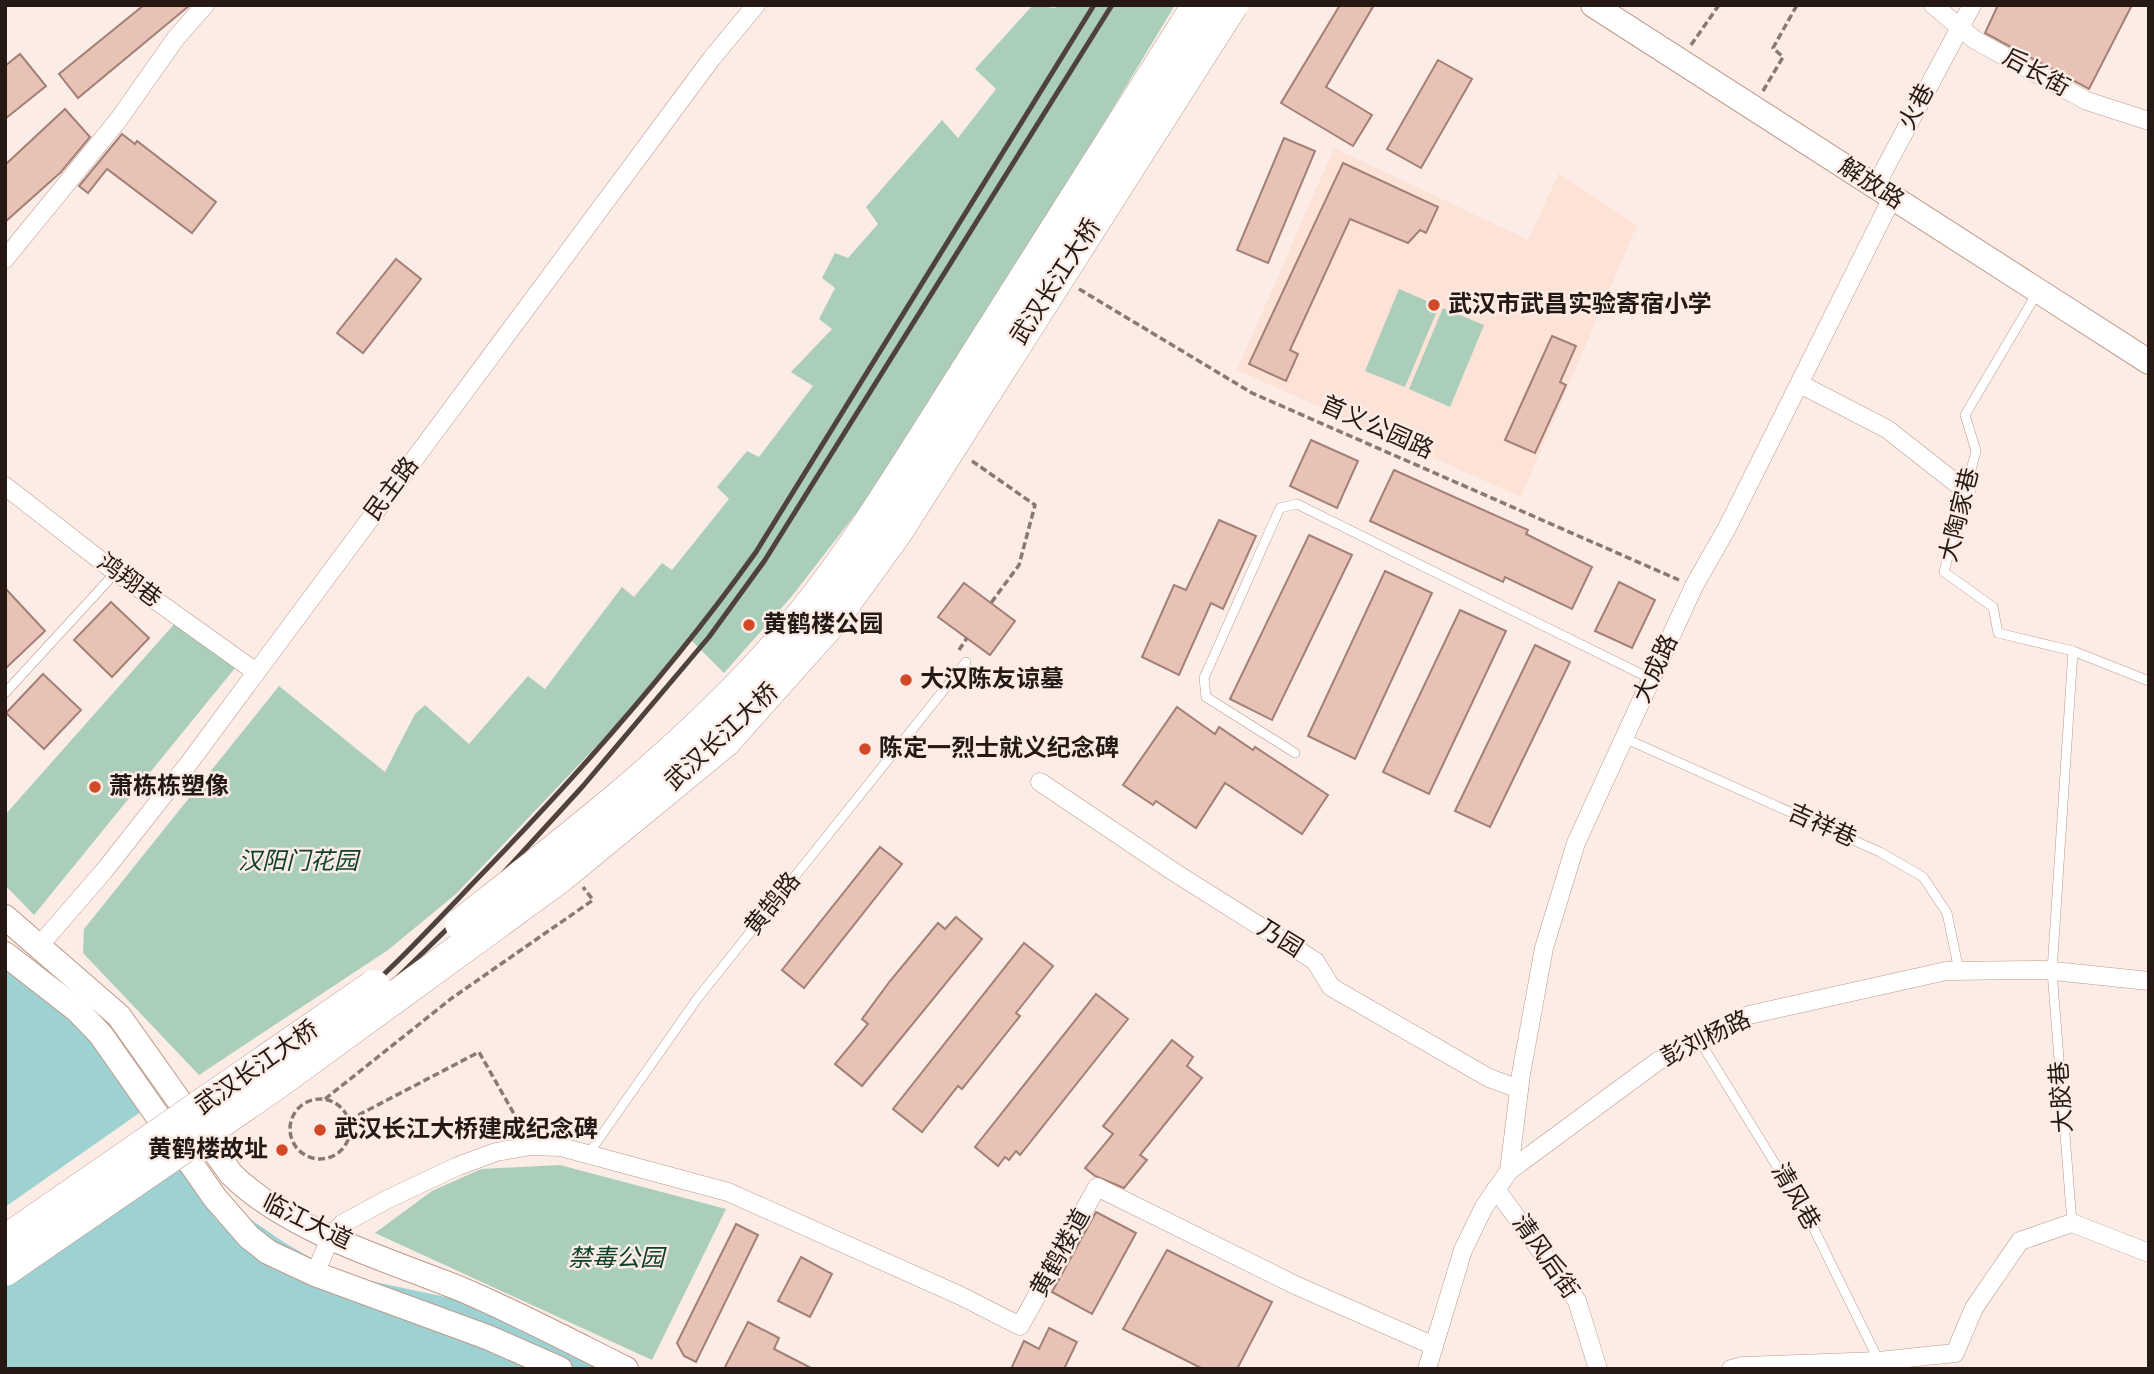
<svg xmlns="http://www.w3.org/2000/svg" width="2154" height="1374" viewBox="0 0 2154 1374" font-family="Spectral,'Noto Sans SC',serif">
<rect width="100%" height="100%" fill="#fbece6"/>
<polygon fill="#fde2d7" points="1334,148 1528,240 1559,173 1637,225 1521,497 1237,370"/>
<g fill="#aaceb9">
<polygon points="1033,5 1055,8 1057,5 1175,5 1081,161 864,503 792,596 724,673 691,640 609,733 456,894 388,950 199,1075 83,953 84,929 279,686 385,772 415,714 425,705 469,744 528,676 545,689 622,587 634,597 662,563 672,570 729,499 717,487 747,451 759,457 813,386 791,372 832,329 819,319 835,288 822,278 835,253 848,258 878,224 866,207 942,120 958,138 996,89 975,69"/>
<polygon points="1399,289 1439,306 1405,387 1365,371"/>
<polygon points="1443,308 1484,325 1450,407 1409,389"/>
<polygon points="176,622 235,668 34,915 5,885 5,815"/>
<polygon points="560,1165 726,1209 652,1360 375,1233 432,1191 481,1169"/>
</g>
<polygon fill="#9ed1d1" points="5,947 60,1004 240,1212 285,1243 318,1262 361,1279 469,1302 621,1369 5,1369"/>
<polygon fill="#fbece6" points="155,1102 198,1154 5,1287 5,1207"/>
<g fill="#e8c2b6" stroke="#a38075" stroke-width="2">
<polygon points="144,5 190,5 78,98 59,74"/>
<polygon points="1340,5 1374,5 1326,87 1372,115 1353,146 1281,103"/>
<polygon points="1998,5 2132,5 2089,89 1985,33"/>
<polygon points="20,54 46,86 5,119 5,66"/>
<polygon points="1438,60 1472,79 1421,168 1387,149"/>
<polygon points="65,109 90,137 61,172 5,222 5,165"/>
<polygon points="122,134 135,144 137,141 216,202 192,233 107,169 88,193 79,186"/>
<polygon points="1284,138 1315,151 1268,263 1237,250"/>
<polygon points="1343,163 1438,207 1426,233 1420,230 1408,243 1350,219 1290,350 1298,354 1286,381 1249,364"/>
<polygon points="396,259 421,279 363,353 337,333"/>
<polygon points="1552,336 1576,346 1560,382 1566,385 1535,453 1505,440"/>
<polygon points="1311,440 1358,461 1337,508 1290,486"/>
<polygon points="1394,470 1528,530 1526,534 1592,567 1572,609 1505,577 1503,582 1370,521"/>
<polygon points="1219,520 1256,536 1223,609 1211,603 1179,675 1142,657 1174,585 1186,590"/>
<polygon points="1309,535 1352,555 1272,720 1230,699"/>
<polygon points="1385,571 1432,593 1355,759 1308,736"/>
<polygon points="1619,582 1655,600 1632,648 1595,631"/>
<polygon points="964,583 1015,621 990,655 938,617"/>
<polygon points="5,588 45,631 5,669"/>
<polygon points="111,602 149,638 112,677 74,640"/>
<polygon points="1460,610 1506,631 1429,794 1383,772"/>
<polygon points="1535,645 1570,662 1490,827 1455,811"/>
<polygon points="43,674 81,710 44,749 6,713"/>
<polygon points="1177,707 1215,734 1219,727 1253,750 1255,747 1328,795 1302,834 1225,783 1196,828 1156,801 1153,805 1123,785"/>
<polygon points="880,847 902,864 804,988 782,970"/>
<polygon points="956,917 982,939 862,1086 835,1064 868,1024 862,1019 890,981 938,923 945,929"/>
<polygon points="1024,943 1053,966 1016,1013 1020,1016 962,1089 958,1086 922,1132 893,1109"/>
<polygon points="1096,994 1128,1019 1020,1155 1016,1151 1009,1160 1005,1157 998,1166 975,1147"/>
<polygon points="1172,1040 1193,1057 1187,1066 1202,1078 1140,1155 1147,1160 1124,1188 1095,1176 1085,1168 1113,1134 1103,1126"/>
<polygon points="1096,1212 1136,1233 1092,1314 1052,1292"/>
<polygon points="736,1224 758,1235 696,1362 684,1356 677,1343"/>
<polygon points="1167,1250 1272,1302 1237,1369 1203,1369 1123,1329"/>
<polygon points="801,1257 832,1274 810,1317 778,1301"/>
<polygon points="748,1322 779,1338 774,1349 813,1369 724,1369"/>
<polygon points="1049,1328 1077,1342 1064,1369 1011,1369 1024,1341 1039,1349"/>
</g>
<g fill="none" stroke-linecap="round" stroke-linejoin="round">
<defs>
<g id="lane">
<polyline points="2037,293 1965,415 1976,451 1944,572 1993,607 1998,633 2073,651 2052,971 2072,1223"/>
<polyline points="2073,651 2149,681"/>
<polyline points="5,693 116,572"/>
<polyline points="1624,738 1880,852 1923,877 1947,913 1959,971"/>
<polyline points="1295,753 1206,697 1204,678 1280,508 1297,504 1651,679"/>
<polyline points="1699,1040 1808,1217 1879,1361"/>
<polyline points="589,1153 697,999 966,662"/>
</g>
<g id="street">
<polyline points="1933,5 1975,40 2087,101 2149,121"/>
<polyline points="1875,187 1972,5"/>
<polyline points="5,259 119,119 176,38 205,5"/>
<polyline points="1800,384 1887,429 1966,491"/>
<polyline points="5,486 109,567 256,672"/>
<polyline points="1040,782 1174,872 1315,961 1331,987 1489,1078 1519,1089"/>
<polyline points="39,946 104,871 189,763 712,58 756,5"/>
<polyline points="1509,1171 1521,1074 1544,948 1576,843 1694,586 1727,528 1892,198"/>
<polyline points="1496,1189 1577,1301 1598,1369"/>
<polyline points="315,1274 331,1236 342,1224 386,1200 458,1166 496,1152 531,1146 561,1147 728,1192 961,1296 1020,1326 1097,1187 1295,1285 1434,1346"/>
<polyline points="1427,1369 1463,1250 1484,1207 1509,1171 1658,1061 1749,1015 1946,971 2044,970 2149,981"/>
<polyline points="1731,1369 1743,1366 1879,1361 1955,1353 1974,1308 2020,1241 2072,1223 2149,1253"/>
</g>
<g id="secondary">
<polyline points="1593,5 2149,362"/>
<path d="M5,917l114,99 112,158c59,58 156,85 232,116 56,24 109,52 163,79"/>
<polyline points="5,954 77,1010 101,1035 215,1198 249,1237 268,1252 315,1274 487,1337 560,1369"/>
</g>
</defs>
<use href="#lane" stroke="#bc9a8b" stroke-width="10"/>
<use href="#street" stroke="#bc9a8b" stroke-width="19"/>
<use href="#secondary" stroke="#bc9a8b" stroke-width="26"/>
<g stroke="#877974" stroke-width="3.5" stroke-dasharray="7 3.5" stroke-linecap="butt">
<polyline points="1691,45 1719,5"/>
<polyline points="1763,91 1783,57 1773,48 1797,5"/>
<polyline points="1079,289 1252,393 1679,580"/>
<polyline points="972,461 1035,505 1019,565 991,603"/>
<polyline points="959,650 967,638"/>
<polyline points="325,1099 452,998 593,900 583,887"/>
<circle cx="320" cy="1129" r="30"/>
<polyline points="349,1120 479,1052 522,1128"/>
</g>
<use href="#lane" stroke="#fff" stroke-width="9"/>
<use href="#street" stroke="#fff" stroke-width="18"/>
<use href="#secondary" stroke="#fff" stroke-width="24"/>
<g stroke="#4f423d" stroke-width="5">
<path d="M333,1020c52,-43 98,-93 144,-141 100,-103 196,-211 279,-327l338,-547"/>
<polyline points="5,1261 309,1051 397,978 497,880 583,786 709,637 765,560 1112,5"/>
</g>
<defs>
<g id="highway-bridge">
<path d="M461,924c102,-80 205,-159 294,-254 82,-87 143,-191 207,-292 79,-124 158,-248 236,-373"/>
<polyline points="5,1241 374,986"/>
<polyline points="5,1270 274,1085 498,922 562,875 725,741 831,622 897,531 1232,5"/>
</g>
</defs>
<use href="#highway-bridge" stroke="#bc9a8b" stroke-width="33" stroke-linecap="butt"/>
<use href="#highway-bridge" stroke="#fff" stroke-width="32"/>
</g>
<g fill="#d34928" stroke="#fbece6" stroke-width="2.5">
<circle cx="1434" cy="305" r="7"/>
<circle cx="749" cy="625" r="7"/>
<circle cx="906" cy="680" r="7"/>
<circle cx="865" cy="749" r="7"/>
<circle cx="95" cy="787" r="7"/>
<circle cx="320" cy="1130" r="7"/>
<circle cx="282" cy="1150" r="7"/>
</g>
<g text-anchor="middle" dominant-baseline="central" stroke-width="5" stroke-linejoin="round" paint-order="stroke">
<g font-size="24" fill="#261914" stroke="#fbece6">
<text transform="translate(2036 73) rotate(29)">后长街</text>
<text transform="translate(1917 107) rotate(-62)">火巷</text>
<text transform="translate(1871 184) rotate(33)">解放路</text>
<text transform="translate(1056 282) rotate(-57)">武汉长江大桥</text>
<text transform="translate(1377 428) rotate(24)">首义公园路</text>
<text transform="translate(392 489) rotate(-53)">民主路</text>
<text transform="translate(1960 515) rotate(-76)">大陶家巷</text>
<text transform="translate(129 581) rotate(36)">鸿翔巷</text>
<text transform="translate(1656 669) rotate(-65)">大成路</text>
<text transform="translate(722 737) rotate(-43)">武汉长江大桥</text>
<text transform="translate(1822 826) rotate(24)">吉祥巷</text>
<text transform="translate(773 904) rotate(-51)">黄鹄路</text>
<text transform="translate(1280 939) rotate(32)">乃园</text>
<text transform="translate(1706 1039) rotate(-26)">彭刘杨路</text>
<text transform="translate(257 1068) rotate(-35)">武汉长江大桥</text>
<text transform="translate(2062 1097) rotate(-94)">大胶巷</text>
<text transform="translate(1795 1197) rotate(60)">清风巷</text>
<text transform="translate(307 1222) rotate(26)">临江大道</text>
<text transform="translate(1061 1253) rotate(-61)">黄鹤楼道</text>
<text transform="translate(1545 1257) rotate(55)">清风后街</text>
</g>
<g font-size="24" font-weight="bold" fill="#261914" stroke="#fbece6" text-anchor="start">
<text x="1448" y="305">武汉市武昌实验寄宿小学</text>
<text x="763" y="625">黄鹤楼公园</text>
<text x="920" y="680">大汉陈友谅墓</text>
<text x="879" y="749">陈定一烈士就义纪念碑</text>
<text x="109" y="787">萧栋栋塑像</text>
<text x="334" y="1130">武汉长江大桥建成纪念碑</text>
<text x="268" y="1150" text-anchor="end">黄鹤楼故址</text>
</g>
<g font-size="24" font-style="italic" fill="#0d402a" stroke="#fbece6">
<text x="298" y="862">汉阳门花园</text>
<text x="616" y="1259">禁毒公园</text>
</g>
</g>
<rect width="2154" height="1374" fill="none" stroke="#261914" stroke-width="14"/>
</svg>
